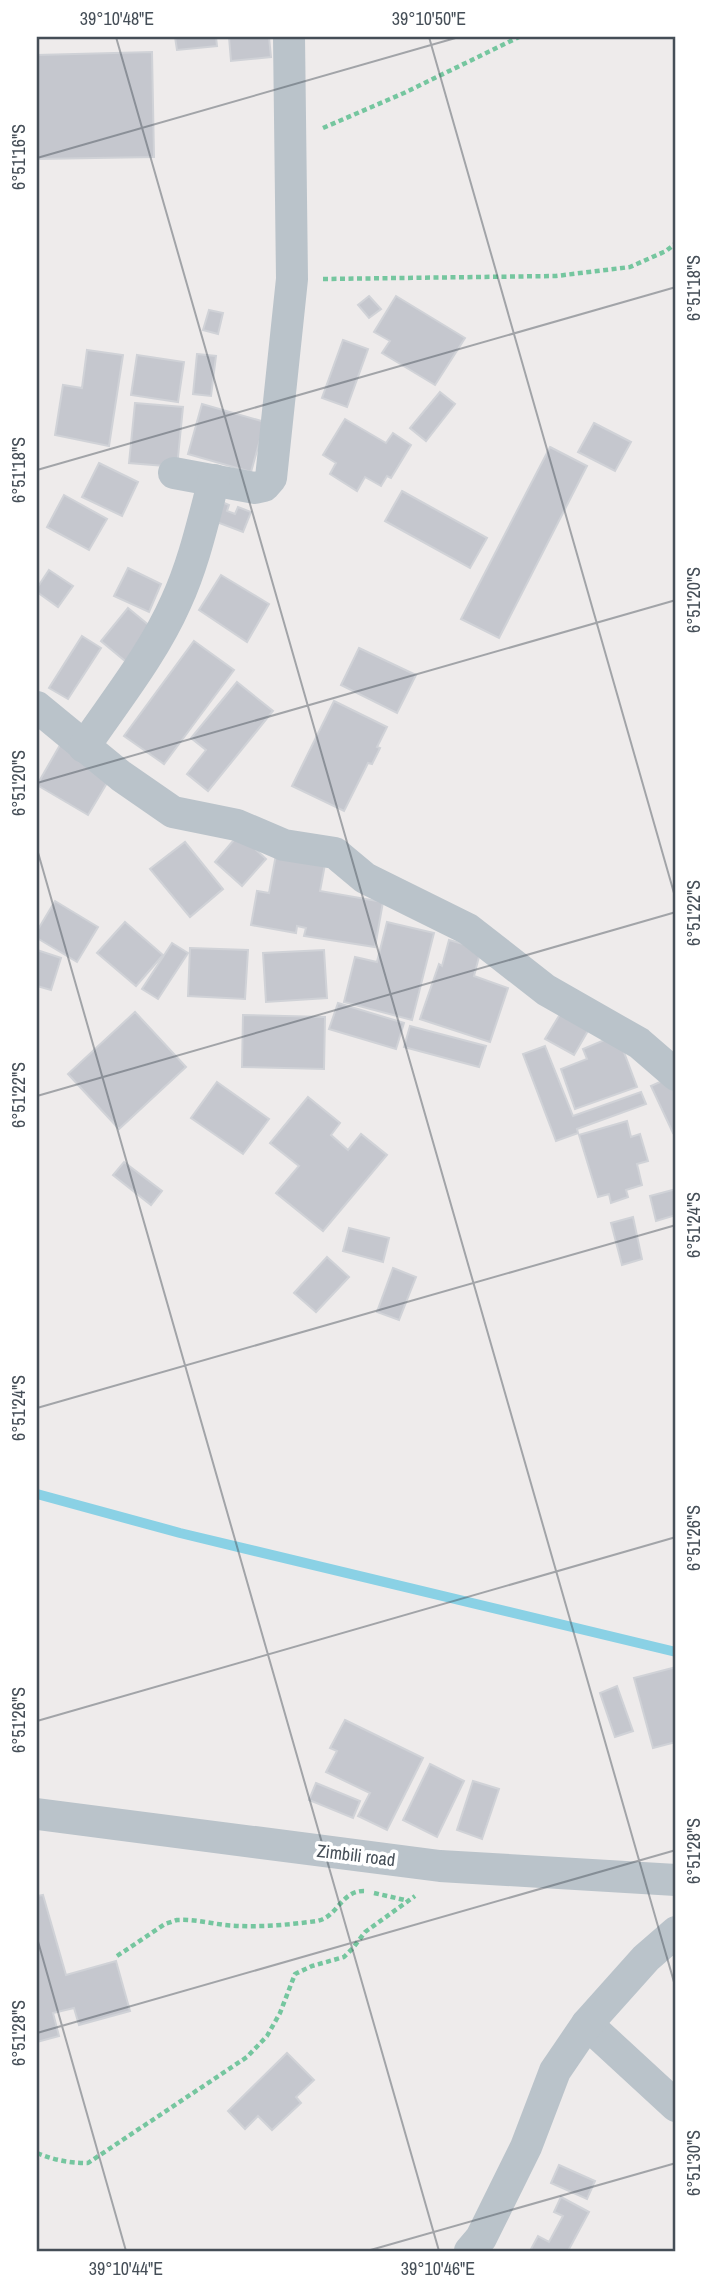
<svg xmlns="http://www.w3.org/2000/svg" width="713" height="2288" viewBox="0 0 713 2288" font-family="'Archivo Narrow',sans-serif">
<rect width="100%" height="100%" fill="#eeebeb"/>
<g fill="none" stroke-linecap="round" stroke-linejoin="round">
<polyline stroke="#8ad1e5" stroke-width="10" points="37,1494 180,1533 676,1652"/>
</g>
<g fill="#c5c7ce" stroke="#d0d2d7" stroke-width="2">
<polygon points="175,37 216,37 217,46 177,50"/>
<polygon points="229,37 269,37 271,57 231,61"/>
<polygon points="152,52 154,157 37,159 37,55"/>
<polygon points="369,296 381,309 369,318 358,305"/>
<polygon points="396,296 465,338 435,385 382,353 390,341 374,332"/>
<polygon points="209,310 223,313 218,334 203,330"/>
<polygon points="343,340 368,349 347,407 322,398"/>
<polygon points="87,350 123,355 109,446 55,435 63,385 82,388"/>
<polygon points="197,354 216,356 211,396 193,394"/>
<polygon points="137,355 184,362 178,402 131,395"/>
<polygon points="440,392 455,404 426,441 410,428"/>
<polygon points="135,403 183,407 177,467 129,463"/>
<polygon points="202,404 265,422 251,472 188,454"/>
<polygon points="345,419 386,443 393,433 411,445 391,478 387,476 381,486 365,477 357,491 330,474 336,463 323,455"/>
<polygon points="594,423 631,442 615,471 578,452"/>
<polygon points="550,447 587,466 499,638 461,619"/>
<polygon points="99,463 138,482 122,516 82,497"/>
<polygon points="402,491 487,538 470,568 385,521"/>
<polygon points="64,495 107,519 89,550 47,527"/>
<polygon points="222,502 229,505 227,511 235,514 238,507 251,512 243,532 214,521"/>
<polygon points="128,568 161,584 149,612 114,596"/>
<polygon points="49,570 73,586 58,607 37,592 37,588"/>
<polygon points="221,575 269,604 247,642 199,610"/>
<polygon points="128,608 157,632 130,665 101,641"/>
<polygon points="82,636 101,648 68,699 49,688"/>
<polygon points="194,641 234,670 164,764 124,736"/>
<polygon points="359,648 416,675 397,713 341,685"/>
<polygon points="237,682 273,711 208,791 187,774 206,750 191,738"/>
<polygon points="334,701 387,727 377,747 380,748 372,764 368,763 344,811 292,786"/>
<polygon points="64,738 110,778 88,815 37,785"/>
<polygon points="239,834 266,859 242,886 215,862"/>
<polygon points="185,842 223,889 190,917 150,869"/>
<polygon points="277,849 326,859 320,891 383,902 375,947 304,936 306,928 297,926 296,933 251,925 257,891 269,893"/>
<polygon points="55,901 98,927 77,962 37,938 37,931"/>
<polygon points="125,922 163,955 136,986 97,953"/>
<polygon points="387,922 434,933 412,1020 344,1002 355,957 377,962"/>
<polygon points="449,940 481,949 474,976 508,988 490,1042 420,1019 439,964 442,966"/>
<polygon points="172,943 188,953 158,999 142,989"/>
<polygon points="190,948 248,950 245,999 188,996"/>
<polygon points="37,950 61,958 51,990 37,986"/>
<polygon points="324,950 327,998 266,1002 263,953"/>
<polygon points="338,1003 404,1023 396,1049 329,1029"/>
<polygon points="565,1006 593,1022 574,1055 545,1039"/>
<polygon points="135,1012 186,1067 119,1129 68,1074"/>
<polygon points="243,1015 325,1017 324,1069 242,1067"/>
<polygon points="410,1026 486,1046 479,1067 404,1047"/>
<polygon points="614,1036 622,1047 637,1087 575,1109 561,1069 587,1059 583,1049"/>
<polygon points="545,1046 573,1116 641,1092 646,1104 577,1129 578,1133 556,1141 523,1054"/>
<polygon points="671,1077 676,1089 676,1132 673,1133 651,1086"/>
<polygon points="217,1082 269,1119 243,1154 191,1118"/>
<polygon points="308,1097 340,1123 331,1135 348,1150 361,1134 387,1155 323,1231 276,1193 299,1166 270,1143"/>
<polygon points="627,1121 631,1137 640,1134 648,1161 637,1164 642,1185 626,1190 628,1197 611,1203 609,1194 598,1197 579,1135"/>
<polygon points="124,1162 162,1191 151,1205 113,1175"/>
<polygon points="676,1189 676,1215 656,1221 650,1196"/>
<polygon points="633,1217 642,1259 622,1265 611,1223"/>
<polygon points="349,1228 389,1238 383,1262 343,1251"/>
<polygon points="327,1257 349,1277 316,1312 294,1293"/>
<polygon points="393,1268 416,1277 399,1320 377,1312"/>
<polygon points="676,1667 676,1742 653,1748 634,1678"/>
<polygon points="617,1686 633,1731 615,1737 600,1693"/>
<polygon points="345,1720 423,1758 387,1830 358,1816 370,1793 326,1772 337,1751 330,1748"/>
<polygon points="430,1764 464,1781 437,1837 403,1820"/>
<polygon points="473,1781 499,1789 482,1839 457,1830"/>
<polygon points="316,1783 360,1801 353,1818 309,1800"/>
<polygon points="43,1895 66,1975 116,1961 130,2011 79,2025 74,2008 53,2013 59,2036 37,2042 37,1896"/>
<polygon points="287,2053 314,2080 296,2097 301,2103 272,2130 258,2116 245,2129 228,2111"/>
<polygon points="559,2165 595,2181 587,2199 551,2183"/>
<polygon points="561,2197 589,2212 568,2251 530,2251 538,2236 549,2242 563,2216 554,2212"/>
</g>
<g fill="none" stroke-linecap="round" stroke-linejoin="round">
<g stroke="#75c69f" stroke-width="4.5" stroke-dasharray="5 3.5" stroke-linecap="butt">
<polyline points="323,128 404,93 519,37"/>
<polyline points="323,279 556,276 630,267 666,251 676,243"/>
<polyline points="374,1893 409,1901"/>
<path d="M117,1956l48,-32 12,-4c16,-1 32,3 48,5 30,3 62,0 92,-4 21,-4 24,-31 48,-30"/>
<path d="M37,2153c17,7 32,10 51,10l159,-106 20,-21 13,-23 15,-39 17,-8 32,-9 9,-9 12,-16 50,-36"/>
</g>
<g stroke="#bac3ca" stroke-width="32">
<polyline points="174,473 255,488 264,486 271,478 292,279 289,37"/>
<polyline points="37,707 121,776 173,812 237,825 284,845 335,853 365,878 468,929 546,990 639,1043 676,1075"/>
<path d="M84,747c32,-47 69,-93 92,-145 18,-39 27,-81 38,-122"/>
<polyline points="37,1814 440,1866 676,1880"/>
<polyline points="587,2024 676,2106"/>
<polyline points="470,2251 481,2238 526,2147 555,2071 587,2024 646,1958 676,1932"/>
</g>
</g>
<path fill="none" stroke="#454e57" stroke-width="2" stroke-opacity="0.45" d="M116,37l560,1952M429,37l247,863M37,158l422,-121M37,470l639,-183M37,783l639,-183M37,849l402,1402M37,1096l639,-184M37,1408l639,-183M37,1721l639,-184M37,1938l89,313M37,2033l639,-183M367,2251l309,-88"/>
<g text-anchor="middle" dominant-baseline="central" stroke-width="7" stroke-linejoin="round" paint-order="stroke">
<g font-size="18" fill="#454e57" stroke="#fff">
<text transform="translate(356 1855) rotate(7)">Zimbili road</text>
</g>
</g>
<rect width="713" height="2288" fill="none" stroke="#ffffff" stroke-width="77"/>
<rect x="38" y="38" width="636" height="2212" fill="none" stroke="#454e57" stroke-width="2.5"/>
<g font-size="18" text-anchor="middle" fill="#454e57">
<text x="117" y="25">39°10'48"E</text>
<text x="429" y="25">39°10'50"E</text>
<text transform="translate(19 157) rotate(-90)" y="6">6°51'16"S</text>
<text transform="translate(694 288) rotate(-90)" y="6">6°51'18"S</text>
<text transform="translate(19 470) rotate(-90)" y="6">6°51'18"S</text>
<text transform="translate(694 600) rotate(-90)" y="6">6°51'20"S</text>
<text transform="translate(19 783) rotate(-90)" y="6">6°51'20"S</text>
<text transform="translate(694 913) rotate(-90)" y="6">6°51'22"S</text>
<text transform="translate(19 1095) rotate(-90)" y="6">6°51'22"S</text>
<text transform="translate(694 1225) rotate(-90)" y="6">6°51'24"S</text>
<text transform="translate(19 1408) rotate(-90)" y="6">6°51'24"S</text>
<text transform="translate(694 1538) rotate(-90)" y="6">6°51'26"S</text>
<text transform="translate(19 1720) rotate(-90)" y="6">6°51'26"S</text>
<text transform="translate(694 1851) rotate(-90)" y="6">6°51'28"S</text>
<text transform="translate(19 2033) rotate(-90)" y="6">6°51'28"S</text>
<text transform="translate(694 2163) rotate(-90)" y="6">6°51'30"S</text>
<text x="126" y="2275">39°10'44"E</text>
<text x="438" y="2275">39°10'46"E</text>
</g>
</svg>
